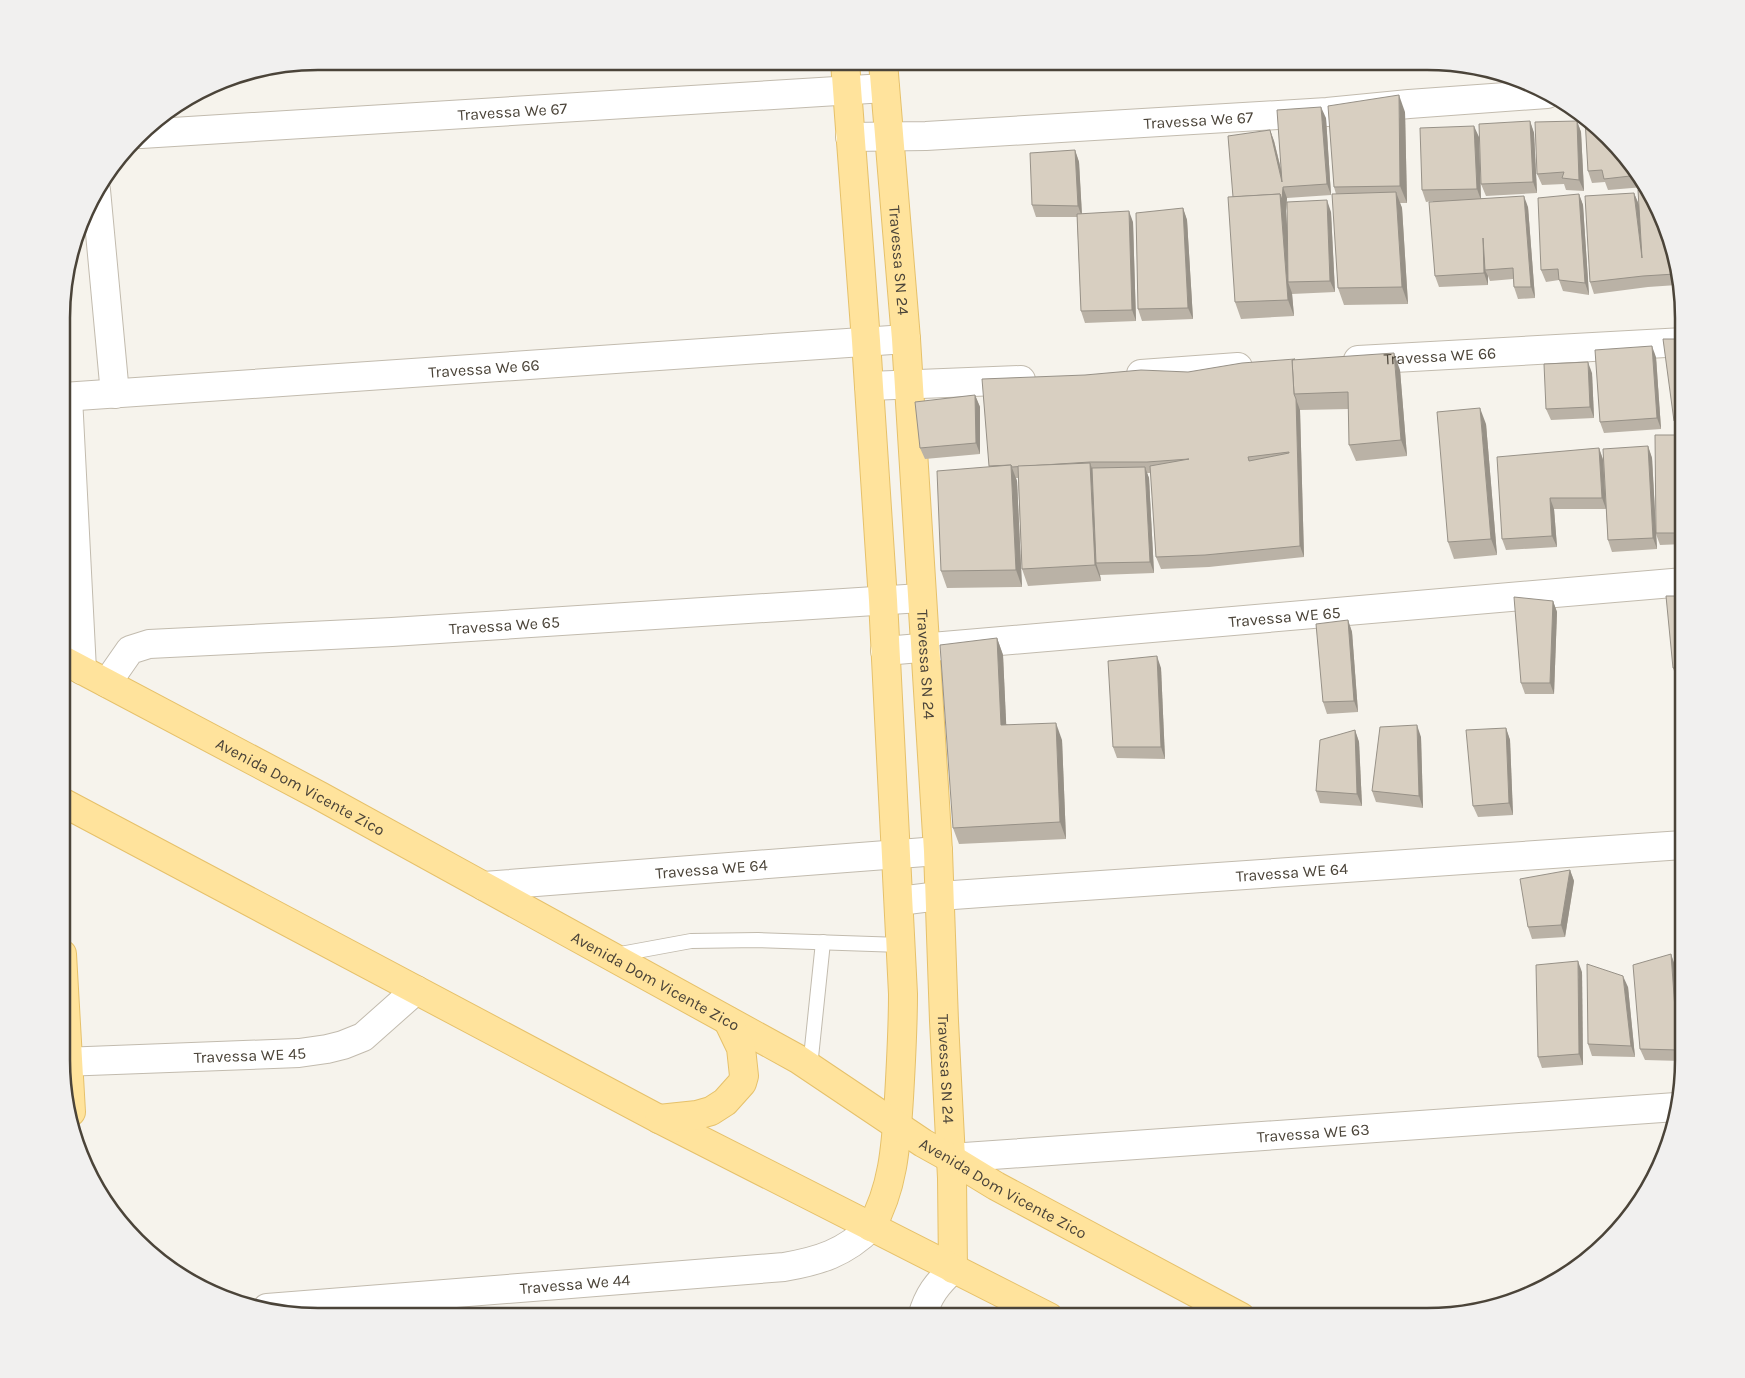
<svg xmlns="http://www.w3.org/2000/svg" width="1745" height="1378" viewBox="0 0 1745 1378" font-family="Karla,sans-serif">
<rect width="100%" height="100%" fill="#f6f3ec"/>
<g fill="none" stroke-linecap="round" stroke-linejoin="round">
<defs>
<g id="lane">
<polyline points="615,955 691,941 758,940 901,945"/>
<polyline points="810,1067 823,942"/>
</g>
<g id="street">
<path id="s1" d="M141,134l744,-46"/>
<path id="s2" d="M850,137l76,-1 401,-24 82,-8 138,-10"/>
<polyline points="96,190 115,394"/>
<path id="s3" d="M1358,360l326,-18"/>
<polyline points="1141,374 1238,367"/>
<polyline points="869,386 1021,380"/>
<path id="s4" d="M63,397l843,-58"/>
<polyline points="68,397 82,670"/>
<path id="s5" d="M885,651l799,-69"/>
<path id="s6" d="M107,683l23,-33 19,-6 243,-12 529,-34"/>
<path id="s7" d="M484,886l454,-35"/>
<path id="s8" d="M899,901l40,-5 744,-51"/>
<path id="s9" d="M62,1062l237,-9 28,-4 16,-4 20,-8 53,-47"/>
<path id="s10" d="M950,1158l726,-51"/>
<path id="s11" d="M267,1308l517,-41c35,-6 61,-14 87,-40"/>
<path d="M922,1317c6,-22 15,-33 31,-48"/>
</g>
<g id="primary">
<path d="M845,62l21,279 17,259 20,394c0,35 -2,69 -4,104 -3,45 -5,89 -28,129"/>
<path id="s12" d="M883,62l23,277 32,512 6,170 8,157 1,91"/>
<path id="s13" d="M63,660l257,136 478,263 125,84 27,15 46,28 245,131"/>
<polyline points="62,802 659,1119 1049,1317"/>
<polyline points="62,954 71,1112"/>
<polyline points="659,1119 697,1115 711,1111 725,1102 742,1083 744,1076 741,1048 728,1021"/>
</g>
</defs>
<use href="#lane" stroke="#c2bbae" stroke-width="16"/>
<use href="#street" stroke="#c2bbae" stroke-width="30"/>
<use href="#primary" stroke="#e6c16a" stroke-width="30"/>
<use href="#lane" stroke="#fff" stroke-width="14"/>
<use href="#street" stroke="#fff" stroke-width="28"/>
<use href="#primary" stroke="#ffe39c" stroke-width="28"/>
</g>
<g fill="#bab2a6">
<polygon points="1405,112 1407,203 1400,203 1402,208 1408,304 1344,305 1338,288 1336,194 1334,187"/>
<polygon points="1326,118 1331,195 1287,198 1286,211 1287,231 1331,212 1335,292 1292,294 1294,316 1241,319 1235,302 1233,197 1270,130 1274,141 1282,173"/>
<polygon points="1530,121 1534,133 1537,193 1486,196 1481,184"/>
<polygon points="1577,121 1581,132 1584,191 1566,190 1564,184 1542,185 1537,174"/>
<polygon points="1479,137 1481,198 1528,207 1535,298 1518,299 1514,287 1513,279 1490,281 1488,276 1488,285 1439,287 1435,276 1433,201 1426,202 1422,190"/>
<polygon points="1075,150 1079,162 1082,214 1133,222 1136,321 1085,323 1081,311 1077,217 1036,217 1032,205"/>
<polygon points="1631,162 1644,184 1644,187 1608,190 1605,182 1592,183 1588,171"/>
<polygon points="1634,193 1639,205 1640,213 1664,219 1677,285 1648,287 1594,294 1590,282"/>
<polygon points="1579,194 1583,205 1589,295 1563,291 1559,280 1546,282 1541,270"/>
<polygon points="1183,208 1187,220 1193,319 1142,321 1138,309"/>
<polygon points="1684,339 1684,544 1660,545 1656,534 1657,549 1612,552 1608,540 1606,509 1554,509 1557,547 1506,550 1502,539 1599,448 1603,459 1648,446 1652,458 1656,529 1679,435 1674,421"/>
<polygon points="1656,357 1661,429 1604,433 1600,422"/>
<polygon points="1400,370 1407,456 1356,461 1349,445 1349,409 1300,410 1304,557 1209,567 1161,569 1156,557 1151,473 1147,473 1149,478 1154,573 1100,575 1101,581 1028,586 1022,569 1018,478 1016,478 1017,481 1022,587 947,588 941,571 989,466 1188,372"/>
<polygon points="1592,373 1594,418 1551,420 1546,409"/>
<polygon points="975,395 980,407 980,454 925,459 920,448"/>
<polygon points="1486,424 1497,555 1454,559 1448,542"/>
<polygon points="1684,596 1683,679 1677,680 1673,668"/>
<polygon points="1553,601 1557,612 1554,694 1525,694 1521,683"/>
<polygon points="1348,620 1352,632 1358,712 1327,714 1323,702"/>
<polygon points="997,638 1003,655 1006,724 1062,740 1066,839 959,844 953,828"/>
<polygon points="1161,668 1165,759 1117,758 1113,747"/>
<polygon points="1506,728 1510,740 1513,815 1478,817 1473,806"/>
<polygon points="1355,730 1359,742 1362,806 1320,803 1316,791"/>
<polygon points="1421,737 1423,808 1376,802 1372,791"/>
<polygon points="1570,870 1574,881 1565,937 1532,939 1528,927"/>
<polygon points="1671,954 1675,966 1682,1061 1645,1060 1640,1049"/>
<polygon points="1582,972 1583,1065 1542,1068 1538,1057"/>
<polygon points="1628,987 1635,1057 1592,1056 1588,1044"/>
</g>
<g fill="#979187">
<polygon points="1399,95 1405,112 1407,203 1400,186"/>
<polygon points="1321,107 1326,118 1331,195 1327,184"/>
<polygon points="1530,121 1534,133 1537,193 1533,182"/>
<polygon points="1577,121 1581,132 1584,191 1579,180"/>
<polygon points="1474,126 1479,137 1481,200 1477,189"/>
<polygon points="1270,130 1274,141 1285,186 1282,182"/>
<polygon points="1075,150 1079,162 1082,217 1078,206"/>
<polygon points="1283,187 1287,198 1286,211 1291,282 1288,282 1292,293 1294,316 1288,300 1280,194"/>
<polygon points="1396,192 1402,208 1408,304 1402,287"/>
<polygon points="1634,193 1639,205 1646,269 1642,258"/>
<polygon points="1579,194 1583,205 1589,295 1585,283"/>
<polygon points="1524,196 1528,207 1535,298 1531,287"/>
<polygon points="1327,200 1331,212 1335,292 1330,281"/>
<polygon points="1183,208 1187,220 1193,319 1188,308"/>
<polygon points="1129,211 1133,222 1136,321 1132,310"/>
<polygon points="1483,238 1485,270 1488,276 1488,285 1484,273"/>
<polygon points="1652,346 1656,357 1661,429 1657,418"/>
<polygon points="1394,353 1400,370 1407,456 1401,440"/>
<polygon points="1588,362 1592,373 1594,418 1590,407"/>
<polygon points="975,395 980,407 980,454 976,443"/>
<polygon points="1296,399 1300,410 1304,557 1300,546"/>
<polygon points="1480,408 1486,424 1497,555 1491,539"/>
<polygon points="1648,446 1652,458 1657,549 1653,538"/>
<polygon points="1599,448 1603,460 1606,509 1602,498"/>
<polygon points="1090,463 1096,479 1096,563 1100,575 1101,581 1095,565"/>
<polygon points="1011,465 1017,481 1022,587 1016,570"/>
<polygon points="1145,467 1149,478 1154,573 1150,562"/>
<polygon points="1550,498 1554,509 1557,547 1552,536"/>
<polygon points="1553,601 1557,612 1554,694 1550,683"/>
<polygon points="1348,620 1352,632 1358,712 1354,701"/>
<polygon points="997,638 1003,655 1007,741 1001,725"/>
<polygon points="1157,656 1161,668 1165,759 1161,747"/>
<polygon points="1056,723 1062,740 1066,839 1060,822"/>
<polygon points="1417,725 1421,737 1423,808 1419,796"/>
<polygon points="1506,728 1510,740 1513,815 1509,803"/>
<polygon points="1355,730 1359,742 1362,806 1357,794"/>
<polygon points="1570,870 1574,881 1565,937 1561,925"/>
<polygon points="1671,954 1675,966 1682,1061 1678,1050"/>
<polygon points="1578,961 1582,972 1583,1065 1579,1054"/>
<polygon points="1623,976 1628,987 1635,1057 1631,1046"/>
</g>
<g fill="#d8cfc1" stroke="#979187" fill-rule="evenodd">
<polygon points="1399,95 1400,186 1334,187 1328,106"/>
<polygon points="1321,107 1327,184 1283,187 1282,200 1280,194 1233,197 1228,136 1270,130 1282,182 1277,110"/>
<polygon points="1585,119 1587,119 1597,125 1631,162 1639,175 1604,179 1602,170 1588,171"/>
<polygon points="1530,121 1533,182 1481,184 1479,124"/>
<polygon points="1577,121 1579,180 1562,178 1564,172 1537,174 1535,122"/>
<polygon points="1474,126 1477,189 1422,190 1420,128"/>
<polygon points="1075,150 1078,206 1032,205 1030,153"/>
<polygon points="1647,189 1664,219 1675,274 1643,276 1590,282 1585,196 1634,193 1642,258 1638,190"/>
<polygon points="1396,192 1402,287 1338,288 1332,194"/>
<polygon points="1280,194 1288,300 1235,302 1228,197"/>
<polygon points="1579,194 1585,283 1559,280 1558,269 1541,270 1538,198"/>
<polygon points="1524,196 1531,287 1514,287 1513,268 1485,270 1483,238 1484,273 1435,276 1429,202"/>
<polygon points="1327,200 1330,281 1288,282 1287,202"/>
<polygon points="1183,208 1188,308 1138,309 1136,213"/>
<polygon points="1129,211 1132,310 1081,311 1077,214"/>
<polygon points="1663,339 1684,339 1684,421 1674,421"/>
<polygon points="1652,346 1657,418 1600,422 1595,350"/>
<polygon points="1394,353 1401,440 1349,445 1348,392 1294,394 1292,360"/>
<path d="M1295,359l-3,1 2,34 2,5 4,147 -95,9 -49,2 -6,-91 39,-7 -42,3h-57l-78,5 -1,-2 -22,1 -7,-87 103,-4 56,-5 47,2 54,-9zM1289,452v1l-40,8 -1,-4z"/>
<polygon points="1588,362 1590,407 1546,409 1544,364"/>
<polygon points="975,395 976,443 920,448 915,402"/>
<polygon points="1480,408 1491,539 1448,542 1437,412"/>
<polygon points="1655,435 1684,435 1684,533 1656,533"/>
<polygon points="1648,446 1653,538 1608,540 1603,449"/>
<polygon points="1599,448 1602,498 1550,498 1552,536 1502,539 1497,457"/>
<polygon points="1090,463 1095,565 1022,569 1018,466"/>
<polygon points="1011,465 1016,570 941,571 937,471"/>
<polygon points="1145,467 1150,562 1096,563 1092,468"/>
<polygon points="1666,596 1684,596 1683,668 1673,668"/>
<polygon points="1514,597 1553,601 1550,683 1521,683"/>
<polygon points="1348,620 1354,701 1323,702 1316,624"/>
<polygon points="997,638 1001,725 1056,723 1060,822 953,828 940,645"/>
<polygon points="1157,656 1161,747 1113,747 1108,661"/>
<polygon points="1417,725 1419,796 1372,791 1380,727"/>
<polygon points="1506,728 1509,803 1473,806 1466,730"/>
<polygon points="1355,730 1357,794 1316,791 1320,740"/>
<polygon points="1570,870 1561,925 1528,927 1520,879"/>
<polygon points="1671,954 1678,1050 1640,1049 1633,965"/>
<polygon points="1578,961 1579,1054 1538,1057 1536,965"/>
<polygon points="1587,964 1623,976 1631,1046 1588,1044"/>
</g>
<g text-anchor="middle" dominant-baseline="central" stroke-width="4.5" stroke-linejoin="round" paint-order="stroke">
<g font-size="16" fill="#4b4439" stroke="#fff">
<text stroke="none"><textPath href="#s1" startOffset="372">Travessa We 67</textPath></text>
<text stroke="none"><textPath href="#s2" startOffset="349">Travessa We 67</textPath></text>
<text stroke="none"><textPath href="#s12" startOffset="199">Travessa SN 24</textPath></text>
<text stroke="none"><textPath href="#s3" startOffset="82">Travessa WE 66</textPath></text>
<text stroke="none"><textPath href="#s4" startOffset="422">Travessa We 66</textPath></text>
<text stroke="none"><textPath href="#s5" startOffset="401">Travessa WE 65</textPath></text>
<text stroke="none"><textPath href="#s6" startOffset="416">Travessa We 65</textPath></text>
<text stroke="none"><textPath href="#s12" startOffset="604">Travessa SN 24</textPath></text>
<text stroke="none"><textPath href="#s13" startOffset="269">Avenida Dom Vicente Zico</textPath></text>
<text stroke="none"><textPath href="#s7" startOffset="228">Travessa WE 64</textPath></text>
<text stroke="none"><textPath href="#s8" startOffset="394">Travessa WE 64</textPath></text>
<text stroke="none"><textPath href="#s13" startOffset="674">Avenida Dom Vicente Zico</textPath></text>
<text stroke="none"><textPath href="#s9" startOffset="188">Travessa WE 45</textPath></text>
<text stroke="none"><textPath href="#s12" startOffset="1009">Travessa SN 24</textPath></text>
<text stroke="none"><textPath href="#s10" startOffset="364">Travessa WE 63</textPath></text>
<text stroke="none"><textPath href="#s13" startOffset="1079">Avenida Dom Vicente Zico</textPath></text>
<text stroke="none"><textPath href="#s11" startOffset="309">Travessa We 44</textPath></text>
</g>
</g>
<path d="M0 0H1745V1378H0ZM318 70H1427A248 248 0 0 1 1675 318V1060A248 248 0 0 1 1427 1308H318A248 248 0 0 1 70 1060V318A248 248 0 0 1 318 70Z" fill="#f1f0ef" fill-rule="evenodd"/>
<path fill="none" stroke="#4b4439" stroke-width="2.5" d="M318 70H1427A248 248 0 0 1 1675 318V1060A248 248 0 0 1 1427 1308H318A248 248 0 0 1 70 1060V318A248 248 0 0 1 318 70Z"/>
</svg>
